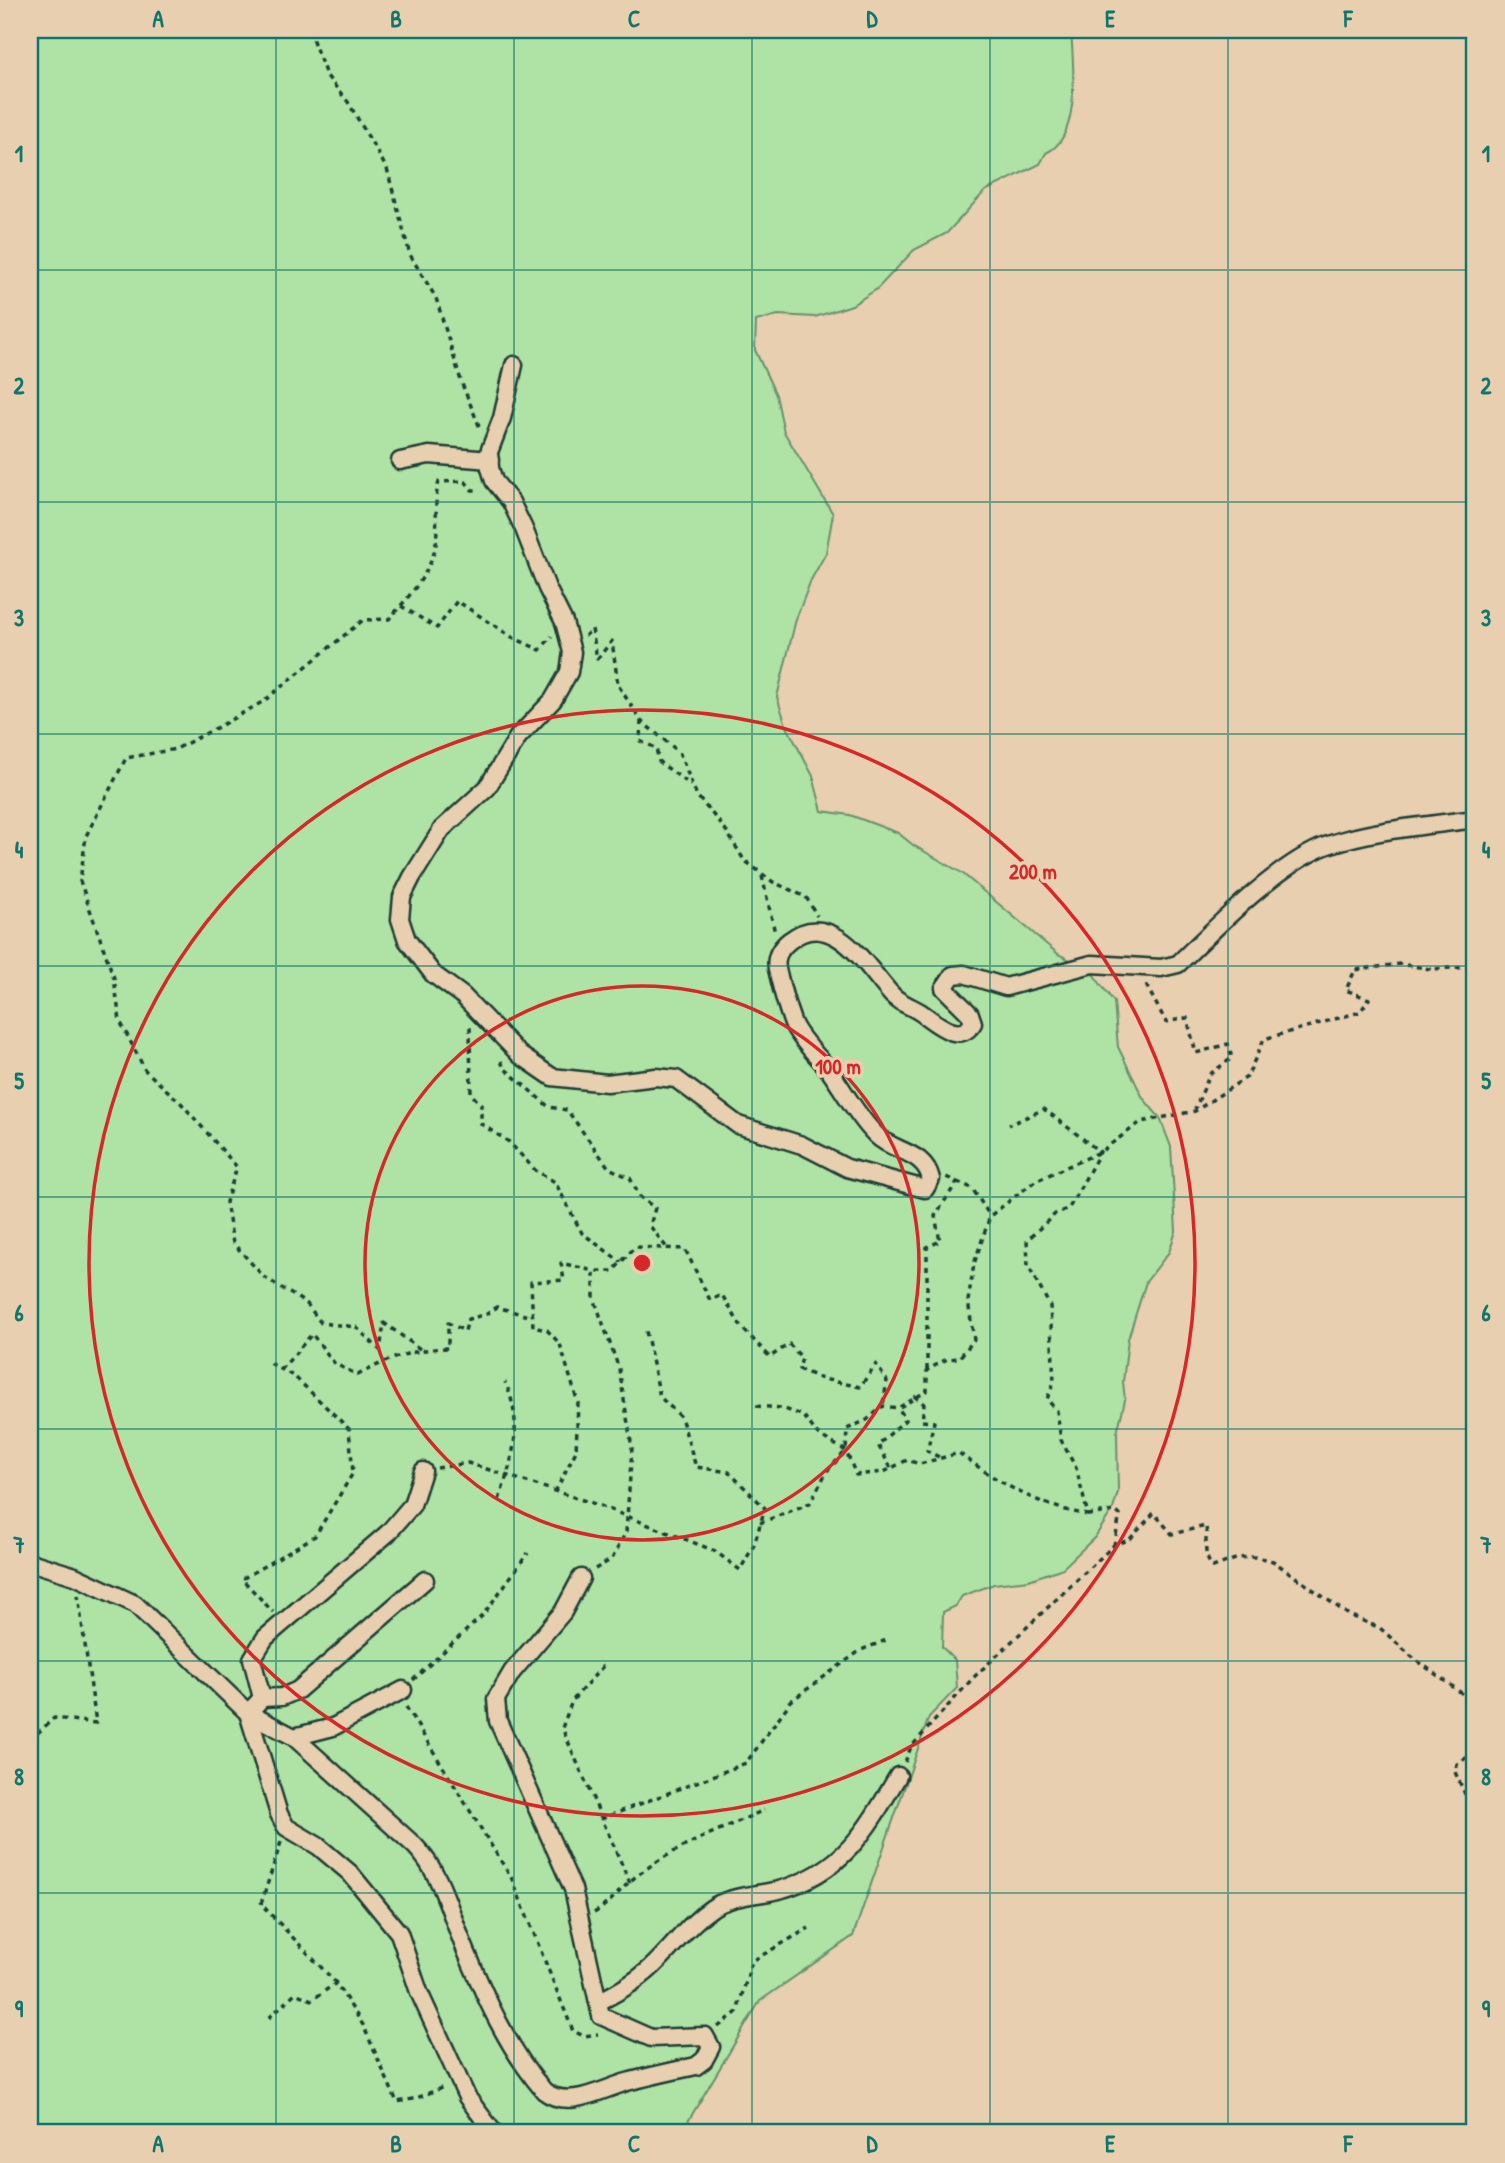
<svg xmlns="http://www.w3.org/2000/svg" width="1505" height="2163" viewBox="0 0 1505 2163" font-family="'Patrick Hand',sans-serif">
<rect width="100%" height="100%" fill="#e8cfb0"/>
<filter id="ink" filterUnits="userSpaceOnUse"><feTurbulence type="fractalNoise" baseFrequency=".0143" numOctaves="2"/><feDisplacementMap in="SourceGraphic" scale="14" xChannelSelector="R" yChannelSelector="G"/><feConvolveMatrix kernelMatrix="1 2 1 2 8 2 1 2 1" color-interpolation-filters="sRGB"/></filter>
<g filter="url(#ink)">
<path fill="#afe3a5" stroke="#67906c" stroke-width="2" d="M30,30h1041c2,32 11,108 -25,123l-6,11 -55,27 -38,42 -33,17 -37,39 -25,16 -37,12 -37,-2 -22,6 -1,29 21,45 8,37 49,82 -7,39 -15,27 -15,39 -19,78 9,28 27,51 9,35 28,4 48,18 15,12 49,28 96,81 32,16 24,32 4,45 25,51 17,20 11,29 5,84 -7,21 -23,30 -18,57 -5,43 2,18 -8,33 1,59 -5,17 -18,28 -32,31 -34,12 -35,4 -32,12 -6,10 -13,6 -1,35 13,13 2,28 -28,29 -76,219 -93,65 -79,132h-651z"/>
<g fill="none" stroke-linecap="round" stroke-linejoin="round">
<defs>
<g id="street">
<path d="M514,365l-12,53 -13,34 1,16 4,13 17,21 13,27 23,59 17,34 8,30 -3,20 -16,28 -35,37 -31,51 -45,41 -30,48 -10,20 -2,22 7,21 26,34 30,22 57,59 32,22 55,6 49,-6 20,2 62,46 64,20 45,23 78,21 6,-10c-7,-29 -37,-26 -55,-44 -20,-20 -31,-43 -47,-65 -11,-14 -28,-29 -36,-46 -6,-16 -11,-34 -15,-51 -4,-13 0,-23 11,-32 44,-35 78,27 103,54 7,8 19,11 28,17 14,9 39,34 53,11l-3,-9 -26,-26 9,-13 11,-1 42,13 86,-23 69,4 17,-4c38,-37 101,-101 150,-119 46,-16 99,-19 147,-26"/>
<polyline points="400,461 429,455 490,460"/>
<polyline points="423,1471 412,1505 388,1533 265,1638 252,1659 262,1698 282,1697 298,1690 425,1580"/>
<path d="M30,1562l45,14 60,28 113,109 46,24 121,109c27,28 34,65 49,100 21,51 44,103 80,145 24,19 58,-2 83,-9 23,-6 46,-11 69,-16l8,-6 7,-13 -6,-11 -54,2 -50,-22 -28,-127 -75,-168 -2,-22 16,-27 51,-60 18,-34"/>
<polyline points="262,1698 248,1713 279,1814 286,1827 318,1846 350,1873 399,1933 419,1992 467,2097 494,2133"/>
<polyline points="294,1737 333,1727 403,1690"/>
<path d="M598,2002c23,-11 44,-24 61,-42 18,-18 31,-37 53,-52 17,-12 46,-13 67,-18 64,-18 87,-59 119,-114"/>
</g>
</defs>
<use href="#street" stroke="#1f3d34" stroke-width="21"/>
<g stroke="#1f3d34" stroke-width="3.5" stroke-dasharray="5 5" stroke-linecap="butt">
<polyline points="309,30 326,75 348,102 387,169 410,255 436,298 462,384 480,428"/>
<polyline points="401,606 437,628 457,601 512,637 540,650 552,636"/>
<polyline points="585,636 592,629 597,659 612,641 618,685 641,721 679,752 697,796 725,829 744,860 773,882 806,897 817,916"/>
<polyline points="641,721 640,741 656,748 659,762 691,785"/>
<polyline points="762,876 775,933"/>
<polyline points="1146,985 1166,1022 1187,1018 1196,1053 1228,1044 1232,1058 1210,1074 1195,1109"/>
<polyline points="470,1027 471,1094 481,1104 481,1124 509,1142 535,1170 555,1182 582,1233 621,1262"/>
<polyline points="501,1061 504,1068 549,1107 567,1110 609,1168 630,1178 640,1197 655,1208 650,1226 667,1248"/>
<polyline points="957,1182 972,1188 990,1216"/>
<path d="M420,1349l-36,-26 -4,27 -24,-23 -35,-4 -14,-19 -43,-27 -31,-34 -7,-41 11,-35 -56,-64 -36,-33 -25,-49 -6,-43 -34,-97 6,-45 40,-78 50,-9 44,-23 44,-25 99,-81 26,-1c17,-19 40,-44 46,-70 5,-22 -3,-44 4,-67l26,-1 7,9h7"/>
<polyline points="270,1363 295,1377 349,1429 353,1473 315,1536 242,1579 273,1612"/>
<path d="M281,1370l31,-36 23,30 23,11c31,-17 56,-26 90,-27v-25l17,8 3,-12 19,-5 10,-7 35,10"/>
<polyline points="927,1370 927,1247 940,1241 935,1216 957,1182 946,1177"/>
<polyline points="914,1396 924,1404 922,1421 934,1422 927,1451 939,1457"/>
<path d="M756,1406l26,2 22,8 13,18 29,17 10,24 28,-3 23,-12 13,4 39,-11c43,32 77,52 129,62l-12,-47 -15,-28 -4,-29 -10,-12 7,-17 -4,-76 -22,-40 -1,-26 28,-26 14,-6 31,-56 -56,-43 -35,16"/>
<polyline points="437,1468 468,1463 598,1505 715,1551 740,1570 754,1545 765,1508 729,1472 696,1467 681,1417 660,1397 646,1331"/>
<polyline points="891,1468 878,1445 906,1419 898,1408"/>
<polyline points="555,1492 576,1451 578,1403 560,1344 547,1330 533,1327 531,1282 564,1280 561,1263 594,1271"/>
<path d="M499,1500c14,-42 25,-76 6,-118"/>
<polyline points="1088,1515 1115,1511 1120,1515 1114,1545"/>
<polyline points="760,1523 810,1503 827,1471 846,1451 847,1429 867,1420 883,1406 898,1408 927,1391 927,1370 947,1359 959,1358 974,1340 968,1301 974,1264 990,1216 1035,1181 1100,1152 1141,1122 1195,1111 1247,1077 1264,1039 1360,1012 1369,999 1346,990 1355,970 1400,964 1431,969 1475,967"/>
<polyline points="595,1569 612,1559 626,1532 632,1448 619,1369 594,1298 594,1271 613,1271 635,1247 685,1249 710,1300 722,1295 742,1328 770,1357 789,1344 802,1358 799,1369 819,1378 860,1387 876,1364 887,1381 883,1405"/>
<polyline points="603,1666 572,1701 562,1728 630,1883"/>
<polyline points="413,1680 483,1615 528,1553"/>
<polyline points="406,1707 512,1879 573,2031 584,2036 598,2034"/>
<polyline points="30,1740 54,1718 96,1723 78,1595"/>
<polyline points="1475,1752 1457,1764 1455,1772 1469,1803 1475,1809"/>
<path d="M905,1762l6,-15 62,-69 141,-133 15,-5 25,-27 18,21 34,-8c2,13 -5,29 7,41l25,-9 17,-1 18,4 76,54 31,13 31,28 64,47"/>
<polyline points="601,1819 746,1763 791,1701 861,1650 889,1639"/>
<polyline points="281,1842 261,1904 336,1983 363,2025 397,2102 417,2098 446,2086"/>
<path d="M594,1913c18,-11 29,-27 45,-39 37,-28 84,-45 125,-64"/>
<polyline points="269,2018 295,1993 312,2000 336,1983"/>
<polyline points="718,2027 737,2012 752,1961 809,1928"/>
</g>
<use href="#street" stroke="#e8cfb0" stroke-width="16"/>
</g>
</g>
<path fill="none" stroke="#0f766e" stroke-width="2" stroke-opacity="0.55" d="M276,30v2103M514,30v2103M752,30v2103M990,30v2103M1228,30v2103M30,270h1445M30,502h1445M30,734h1445M30,966h1445M30,1197h1445M30,1429h1445M30,1661h1445M30,1893h1445"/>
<g fill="none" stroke="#d62828" stroke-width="3.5">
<circle cx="642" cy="1263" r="277"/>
<circle cx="642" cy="1263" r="553"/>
</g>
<circle cx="642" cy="1263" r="10" fill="#d62828" stroke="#e8cfb0" stroke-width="3.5"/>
<g font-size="21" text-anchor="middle" font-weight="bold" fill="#d62828" stroke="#e8cfb0" stroke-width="7" stroke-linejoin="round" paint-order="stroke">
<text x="1033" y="879">200 m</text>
<text x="838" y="1074">100 m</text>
</g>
<rect width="1505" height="2163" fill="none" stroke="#e8cfb0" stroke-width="77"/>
<rect x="38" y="38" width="1428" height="2086" fill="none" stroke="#0f766e" stroke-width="2.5"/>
<g font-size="23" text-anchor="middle" font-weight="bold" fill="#0f766e">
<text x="158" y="27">A</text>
<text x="396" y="27">B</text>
<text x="634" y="27">C</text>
<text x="872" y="27">D</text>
<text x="1110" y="27">E</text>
<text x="1348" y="27">F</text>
<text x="19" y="162">1</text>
<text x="1486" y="162">1</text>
<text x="19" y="394">2</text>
<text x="1486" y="394">2</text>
<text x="19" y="626">3</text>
<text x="1486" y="626">3</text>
<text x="19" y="858">4</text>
<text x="1486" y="858">4</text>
<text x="19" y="1089">5</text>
<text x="1486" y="1089">5</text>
<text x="19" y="1321">6</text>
<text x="1486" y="1321">6</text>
<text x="19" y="1553">7</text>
<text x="1486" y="1553">7</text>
<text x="19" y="1785">8</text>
<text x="1486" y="1785">8</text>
<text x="19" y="2017">9</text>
<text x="1486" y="2017">9</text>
<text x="158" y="2152">A</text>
<text x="396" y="2152">B</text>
<text x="634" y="2152">C</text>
<text x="872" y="2152">D</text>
<text x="1110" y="2152">E</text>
<text x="1348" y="2152">F</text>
</g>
</svg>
